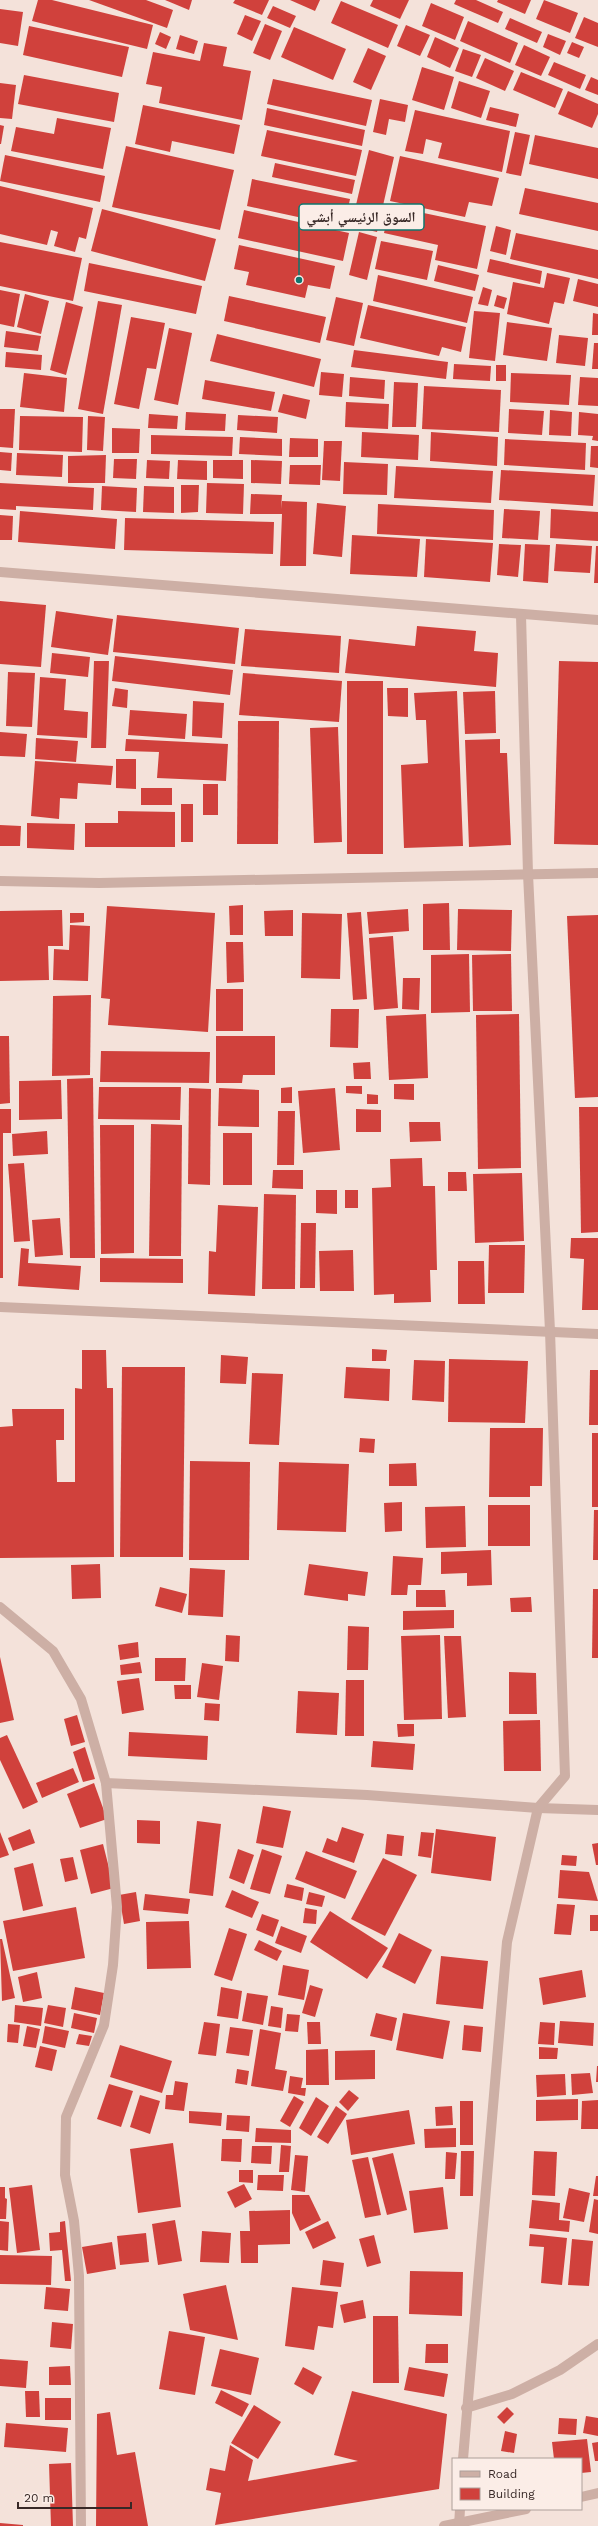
<svg xmlns="http://www.w3.org/2000/svg" width="598" height="2526" viewBox="0 0 598 2526" font-family="'Work Sans','Noto Naskh Arabic',sans-serif">
<rect width="100%" height="100%" fill="#f4e2da"/>
<g fill="#d0413c">
<polygon points="38,0 52,0 153,25 147,49 32,21"/>
<polygon points="89,0 146,0 173,10 167,28"/>
<polygon points="165,0 192,0 189,10"/>
<polygon points="235,0 269,0 262,15 233,3"/>
<polygon points="290,0 320,0 315,11"/>
<polygon points="373,0 409,0 400,19 370,6"/>
<polygon points="456,0 476,0 503,12 498,23 454,4"/>
<polygon points="498,0 531,0 525,14 497,2"/>
<polygon points="544,0 578,13 570,33 536,19"/>
<polygon points="341,1 398,25 388,48 331,23"/>
<polygon points="431,3 464,17 455,40 422,26"/>
<polygon points="273,6 296,16 290,28 267,18"/>
<polygon points="0,9 23,12 18,46 0,43"/>
<polygon points="245,15 261,21 252,41 237,34"/>
<polygon points="584,17 598,23 598,47 575,38"/>
<polygon points="510,18 542,32 537,43 505,29"/>
<polygon points="468,21 518,43 510,63 460,41"/>
<polygon points="265,24 282,31 270,60 253,53"/>
<polygon points="406,25 430,35 420,56 397,46"/>
<polygon points="29,26 129,47 122,77 23,55"/>
<polygon points="294,27 346,49 333,80 281,57"/>
<polygon points="160,32 171,37 166,49 155,44"/>
<polygon points="548,34 566,41 560,55 543,47"/>
<polygon points="180,35 198,41 194,54 176,49"/>
<polygon points="435,37 459,48 450,68 427,57"/>
<polygon points="572,42 584,47 579,58 567,53"/>
<polygon points="204,43 227,47 223,66 251,71 242,120 159,103 162,87 146,84 153,52 200,61"/>
<polygon points="524,45 550,57 541,76 515,65"/>
<polygon points="368,48 386,56 371,90 353,82"/>
<polygon points="463,49 481,55 472,77 455,71"/>
<polygon points="485,58 514,71 505,91 476,78"/>
<polygon points="554,62 586,75 580,89 548,75"/>
<polygon points="422,67 454,77 444,110 412,100"/>
<polygon points="521,72 563,89 555,108 513,90"/>
<polygon points="24,75 119,93 114,122 18,104"/>
<polygon points="591,77 598,80 598,95 585,90"/>
<polygon points="273,79 372,100 366,126 267,104"/>
<polygon points="459,81 490,91 481,118 451,108"/>
<polygon points="0,83 16,85 12,119 0,118"/>
<polygon points="568,91 598,104 598,114 592,128 558,114"/>
<polygon points="380,99 408,105 405,122 389,119 386,135 373,132"/>
<polygon points="143,105 240,125 234,154 172,141 170,152 135,144"/>
<polygon points="490,107 519,114 516,127 486,120"/>
<polygon points="267,108 365,130 362,146 264,125"/>
<polygon points="415,110 510,131 502,172 438,158 442,143 426,139 423,154 405,151"/>
<polygon points="57,118 111,128 103,169 11,151 16,127 54,134"/>
<polygon points="0,125 4,126 1,144 0,144"/>
<polygon points="267,130 362,150 356,176 261,156"/>
<polygon points="515,132 530,135 521,176 506,173"/>
<polygon points="535,135 598,148 598,179 529,164"/>
<polygon points="126,146 234,170 220,230 112,207"/>
<polygon points="369,150 394,157 377,232 351,226"/>
<polygon points="5,155 105,176 100,202 0,181"/>
<polygon points="400,156 499,178 492,206 469,202 465,217 390,201"/>
<polygon points="275,163 355,180 352,194 272,177"/>
<polygon points="252,179 350,199 344,227 247,206"/>
<polygon points="0,186 93,208 86,239 79,237 75,252 54,246 58,232 51,230 47,245 0,234"/>
<polygon points="525,188 598,203 598,231 519,214"/>
<polygon points="390,206 486,226 477,269 435,260 438,245 384,233"/>
<polygon points="102,209 216,239 205,281 91,251"/>
<polygon points="244,210 349,233 343,261 238,238"/>
<polygon points="496,226 511,230 506,255 490,251"/>
<polygon points="359,232 377,237 367,280 349,275"/>
<polygon points="516,233 598,250 598,279 510,259"/>
<polygon points="381,241 433,251 427,280 375,269"/>
<polygon points="0,242 82,258 73,301 0,286"/>
<polygon points="239,245 335,266 330,289 308,285 305,298 246,285 249,272 234,269"/>
<polygon points="490,259 542,271 540,284 487,272"/>
<polygon points="89,263 202,286 196,314 84,291"/>
<polygon points="438,265 479,275 475,291 434,281"/>
<polygon points="547,273 570,278 564,304 554,302 549,324 507,314 513,282 544,288"/>
<polygon points="378,275 473,297 467,323 373,301"/>
<polygon points="578,279 598,284 598,307 573,301"/>
<polygon points="483,287 492,290 488,306 478,304"/>
<polygon points="0,290 20,294 14,327 0,324"/>
<polygon points="25,294 49,301 41,334 17,327"/>
<polygon points="497,295 507,298 504,309 494,306"/>
<polygon points="229,296 326,317 320,343 224,321"/>
<polygon points="336,297 363,303 354,346 326,340"/>
<polygon points="98,301 122,305 103,414 78,409"/>
<polygon points="66,302 83,307 66,375 50,370"/>
<polygon points="368,305 466,327 461,352 442,347 439,356 360,338"/>
<polygon points="474,311 500,313 495,361 469,358"/>
<polygon points="593,313 598,314 598,335 592,335"/>
<polygon points="131,317 165,323 156,369 147,368 139,409 114,404"/>
<polygon points="507,322 552,328 547,361 503,355"/>
<polygon points="169,328 192,333 178,405 154,400"/>
<polygon points="6,331 41,336 38,351 4,347"/>
<polygon points="217,334 321,359 314,387 210,361"/>
<polygon points="559,335 588,338 585,366 556,363"/>
<polygon points="594,343 598,343 598,369 592,369"/>
<polygon points="354,350 448,362 446,379 351,367"/>
<polygon points="6,352 42,355 41,370 5,367"/>
<polygon points="454,364 491,366 490,381 453,379"/>
<rect x="496" y="365" width="10" height="16"/>
<polygon points="321,372 344,374 342,397 319,395"/>
<polygon points="24,373 67,378 64,412 20,407"/>
<polygon points="511,373 571,375 569,405 510,402"/>
<polygon points="350,377 385,380 384,399 349,396"/>
<polygon points="580,377 598,378 598,406 578,405"/>
<polygon points="205,380 275,392 271,411 202,399"/>
<polygon points="394,382 418,383 416,427 392,427"/>
<polygon points="424,386 501,390 499,432 422,429"/>
<polygon points="283,394 310,400 306,419 278,412"/>
<polygon points="346,402 389,404 388,429 345,427"/>
<polygon points="0,409 15,409 13,448 0,447"/>
<polygon points="509,409 544,411 542,435 508,433"/>
<polygon points="550,410 572,412 571,436 549,435"/>
<polygon points="186,412 226,414 225,431 185,430"/>
<polygon points="579,412 598,414 598,441 592,440 593,436 578,435"/>
<polygon points="149,414 178,416 177,429 148,428"/>
<polygon points="238,415 278,417 277,433 237,430"/>
<polygon points="20,416 83,417 82,452 19,450"/>
<polygon points="88,416 105,417 103,451 87,450"/>
<polygon points="112,428 140,429 139,453 112,453"/>
<polygon points="362,432 419,435 418,460 361,457"/>
<polygon points="431,432 498,437 497,466 430,461"/>
<polygon points="151,435 233,437 232,456 151,454"/>
<polygon points="240,437 282,439 282,456 239,454"/>
<polygon points="290,438 318,439 318,457 289,457"/>
<polygon points="505,439 586,443 585,470 504,465"/>
<polygon points="324,441 342,441 340,481 322,480"/>
<polygon points="591,446 598,446 598,468 590,467"/>
<polygon points="0,452 12,453 11,471 0,470"/>
<polygon points="17,453 63,455 62,477 16,475"/>
<polygon points="106,455 105,483 68,483 68,456"/>
<polygon points="114,459 137,459 136,479 113,478"/>
<polygon points="147,460 170,461 169,479 146,478"/>
<polygon points="178,460 207,461 207,480 177,479"/>
<polygon points="213,460 243,460 243,479 213,478"/>
<polygon points="251,460 282,461 281,484 251,483"/>
<polygon points="344,462 388,464 387,495 343,494"/>
<polygon points="290,465 321,465 320,485 289,484"/>
<polygon points="396,466 493,471 491,503 394,498"/>
<polygon points="501,470 595,475 593,506 499,500"/>
<polygon points="0,483 94,488 93,510 16,506 16,510 0,509"/>
<polygon points="207,483 244,484 243,514 206,513"/>
<polygon points="181,485 199,485 198,512 181,513"/>
<polygon points="102,486 137,488 136,512 101,510"/>
<polygon points="144,486 174,487 174,513 143,512"/>
<polygon points="251,494 282,495 281,509 282,501 307,502 306,566 280,566 282,514 250,514"/>
<polygon points="317,503 346,506 342,557 313,554"/>
<polygon points="378,504 494,510 493,540 377,534"/>
<polygon points="504,509 540,511 538,540 502,538"/>
<polygon points="551,509 598,512 598,541 550,538"/>
<polygon points="20,511 117,519 115,549 18,542"/>
<polygon points="0,515 13,516 12,540 0,540"/>
<polygon points="125,518 274,522 273,554 124,550"/>
<polygon points="352,535 420,539 417,577 350,574"/>
<polygon points="426,539 493,543 490,582 424,577"/>
<polygon points="499,544 521,545 518,577 497,575"/>
<polygon points="525,544 550,545 548,583 523,581"/>
<polygon points="556,544 592,546 590,573 554,571"/>
<polygon points="596,546 598,546 598,583 594,583"/>
<polygon points="0,601 46,605 41,667 0,664"/>
<polygon points="56,611 113,619 108,655 51,647"/>
<polygon points="117,615 239,628 235,664 113,652"/>
<polygon points="417,626 476,631 474,651 498,653 496,687 345,673 349,639 415,646"/>
<polygon points="245,629 341,636 339,673 241,666"/>
<polygon points="52,653 90,657 88,677 50,673"/>
<polygon points="115,656 233,670 230,695 112,681"/>
<polygon points="94,661 109,661 106,748 91,748"/>
<polygon points="559,661 598,662 598,845 554,844"/>
<polygon points="8,672 35,673 32,727 6,726"/>
<polygon points="243,673 342,681 339,722 239,715"/>
<polygon points="40,677 66,679 64,710 88,712 87,738 37,735"/>
<rect x="347" y="681" width="36" height="173"/>
<polygon points="115,688 128,690 127,708 112,706"/>
<polygon points="387,688 408,688 408,717 388,716"/>
<polygon points="457,691 463,846 404,848 401,765 428,763 426,720 416,720 414,693"/>
<polygon points="495,691 496,733 465,734 463,692"/>
<polygon points="193,701 224,703 222,738 192,736"/>
<polygon points="130,710 187,714 185,739 128,735"/>
<polygon points="238,721 279,721 278,844 237,844"/>
<polygon points="338,727 342,842 314,843 310,728"/>
<polygon points="0,732 27,734 25,757 0,756"/>
<polygon points="36,738 78,741 76,762 35,759"/>
<polygon points="126,739 228,744 226,781 157,778 159,752 125,751"/>
<polygon points="500,739 500,753 507,753 511,845 469,847 465,740"/>
<polygon points="116,759 136,759 136,789 116,788"/>
<polygon points="35,761 113,766 111,785 78,783 77,799 60,798 59,819 31,816"/>
<rect x="203" y="784" width="15" height="31"/>
<rect x="141" y="788" width="31" height="17"/>
<rect x="181" y="804" width="12" height="38"/>
<polygon points="118,811 175,812 175,847 85,847 85,823 118,823"/>
<polygon points="27,823 75,824 74,850 27,848"/>
<polygon points="0,825 21,826 20,846 0,846"/>
<polygon points="449,903 450,950 423,950 423,904"/>
<polygon points="243,905 243,935 230,935 229,906"/>
<polygon points="107,906 215,913 208,1032 108,1025 110,999 101,998"/>
<polygon points="408,909 409,931 369,934 367,912"/>
<polygon points="458,909 512,910 511,951 457,950"/>
<polygon points="62,910 63,946 48,946 49,980 0,981 0,911"/>
<polygon points="293,910 293,936 265,936 264,911"/>
<polygon points="361,912 367,999 353,1000 347,913"/>
<polygon points="70,913 84,913 84,922 70,923"/>
<polygon points="302,913 342,914 340,979 301,978"/>
<polygon points="598,915 598,1097 575,1098 567,916"/>
<polygon points="70,925 90,926 88,981 53,980 54,949 69,950"/>
<polygon points="393,936 398,1008 374,1010 369,938"/>
<polygon points="226,942 243,942 244,982 227,983"/>
<polygon points="469,954 470,1012 431,1013 431,955"/>
<polygon points="511,954 512,1011 473,1011 472,955"/>
<polygon points="403,978 420,978 419,1010 402,1009"/>
<rect x="216" y="989" width="27" height="42"/>
<polygon points="91,995 90,1075 52,1076 53,996"/>
<polygon points="331,1009 359,1009 358,1048 330,1047"/>
<polygon points="426,1014 428,1078 389,1080 386,1016"/>
<polygon points="519,1014 521,1168 478,1169 476,1015"/>
<polygon points="0,1036 9,1036 10,1103 0,1104"/>
<polygon points="216,1036 275,1036 275,1075 243,1075 242,1083 216,1083"/>
<polygon points="101,1051 210,1052 209,1083 100,1082"/>
<polygon points="370,1062 371,1079 354,1079 353,1063"/>
<polygon points="93,1078 95,1258 70,1258 67,1079"/>
<polygon points="61,1080 62,1119 19,1120 19,1081"/>
<polygon points="394,1084 414,1084 414,1100 394,1099"/>
<polygon points="346,1086 362,1086 362,1094 346,1093"/>
<polygon points="99,1087 181,1087 180,1120 98,1119"/>
<polygon points="292,1087 292,1103 281,1103 281,1088"/>
<polygon points="189,1088 211,1089 210,1185 188,1184"/>
<polygon points="219,1088 259,1090 259,1127 218,1126"/>
<polygon points="335,1088 340,1150 303,1153 298,1091"/>
<polygon points="367,1094 378,1095 378,1104 367,1104"/>
<polygon points="579,1107 598,1107 598,1232 581,1233"/>
<polygon points="0,1109 11,1109 11,1133 3,1133 3,1278 0,1278"/>
<polygon points="356,1109 381,1110 381,1132 356,1132"/>
<polygon points="278,1111 295,1111 294,1165 277,1165"/>
<polygon points="409,1122 440,1122 441,1141 410,1142"/>
<polygon points="151,1124 182,1125 181,1256 149,1256"/>
<polygon points="100,1125 134,1125 134,1253 101,1254"/>
<polygon points="47,1131 48,1154 13,1156 12,1134"/>
<rect x="223" y="1133" width="29" height="52"/>
<polygon points="422,1158 423,1186 435,1186 437,1270 430,1270 431,1302 394,1303 394,1294 374,1295 372,1188 391,1187 390,1159"/>
<polygon points="24,1163 30,1241 14,1242 8,1164"/>
<polygon points="273,1170 303,1170 303,1189 272,1188"/>
<polygon points="448,1172 466,1172 467,1191 448,1191"/>
<polygon points="522,1173 524,1241 475,1243 473,1174"/>
<polygon points="316,1190 337,1190 337,1214 316,1213"/>
<rect x="345" y="1190" width="13" height="18"/>
<polygon points="264,1194 296,1195 295,1289 262,1289"/>
<polygon points="218,1205 258,1207 255,1296 208,1294 209,1251 216,1252"/>
<polygon points="60,1218 63,1255 35,1257 32,1220"/>
<polygon points="301,1223 316,1223 315,1288 300,1288"/>
<polygon points="571,1238 598,1238 598,1310 582,1310 584,1259 570,1258"/>
<polygon points="489,1245 525,1245 524,1293 488,1293"/>
<polygon points="21,1248 29,1249 28,1263 81,1266 79,1290 18,1286"/>
<polygon points="353,1250 354,1291 320,1291 319,1251"/>
<polygon points="100,1258 183,1259 183,1283 100,1282"/>
<polygon points="458,1261 484,1261 485,1304 458,1304"/>
<polygon points="372,1349 387,1350 386,1361 372,1361"/>
<polygon points="82,1350 106,1350 107,1388 113,1388 114,1557 0,1558 0,1427 13,1426 12,1409 64,1409 64,1440 56,1440 57,1482 75,1482 75,1388 82,1389"/>
<polygon points="221,1355 248,1357 246,1384 220,1383"/>
<polygon points="449,1359 528,1361 525,1423 448,1422"/>
<polygon points="414,1360 445,1361 444,1402 412,1400"/>
<polygon points="122,1367 185,1367 183,1557 120,1557"/>
<polygon points="346,1367 390,1369 389,1401 344,1398"/>
<polygon points="590,1370 598,1370 598,1425 589,1425"/>
<polygon points="252,1373 283,1374 279,1445 249,1444"/>
<polygon points="490,1428 543,1428 542,1486 530,1486 530,1497 489,1497"/>
<rect x="592" y="1433" width="6" height="74"/>
<polygon points="360,1438 375,1439 374,1453 359,1452"/>
<polygon points="190,1461 250,1462 249,1560 189,1560"/>
<polygon points="279,1462 349,1464 346,1532 277,1530"/>
<polygon points="416,1463 417,1486 389,1486 389,1464"/>
<polygon points="402,1502 402,1531 385,1532 384,1503"/>
<rect x="488" y="1505" width="42" height="41"/>
<polygon points="465,1506 466,1547 426,1548 425,1507"/>
<polygon points="594,1510 598,1510 598,1560 593,1560"/>
<polygon points="491,1550 492,1585 467,1586 467,1573 441,1574 441,1552"/>
<polygon points="393,1556 423,1558 421,1585 408,1585 407,1595 391,1595"/>
<polygon points="100,1564 101,1598 72,1599 71,1565"/>
<polygon points="309,1564 368,1572 365,1596 348,1594 348,1601 304,1595"/>
<polygon points="190,1568 225,1570 223,1617 188,1615"/>
<polygon points="160,1587 187,1594 182,1613 155,1606"/>
<polygon points="593,1589 598,1589 598,1658 592,1658"/>
<polygon points="416,1590 445,1590 446,1607 416,1607"/>
<polygon points="531,1597 532,1612 511,1612 510,1598"/>
<polygon points="454,1610 454,1628 403,1630 403,1611"/>
<polygon points="348,1626 369,1627 368,1670 347,1670"/>
<polygon points="226,1635 240,1636 239,1662 225,1661"/>
<polygon points="440,1635 442,1719 404,1720 401,1636"/>
<polygon points="444,1636 461,1636 466,1717 448,1718"/>
<polygon points="138,1642 139,1657 120,1660 118,1645"/>
<polygon points="0,1657 14,1720 0,1723"/>
<polygon points="155,1658 186,1658 185,1681 155,1681"/>
<polygon points="140,1662 142,1673 121,1675 120,1665"/>
<polygon points="202,1663 223,1666 219,1700 197,1697"/>
<polygon points="509,1672 536,1673 537,1714 509,1714"/>
<polygon points="139,1678 144,1710 122,1714 117,1681"/>
<polygon points="346,1680 364,1680 364,1736 345,1736"/>
<polygon points="174,1685 191,1685 191,1699 175,1699"/>
<polygon points="298,1691 339,1693 337,1735 296,1733"/>
<polygon points="205,1703 220,1704 219,1721 204,1720"/>
<polygon points="77,1715 85,1742 71,1746 64,1719"/>
<polygon points="540,1720 541,1771 504,1771 503,1721"/>
<polygon points="397,1724 414,1724 414,1736 398,1737"/>
<polygon points="129,1732 208,1736 207,1760 128,1756"/>
<polygon points="7,1735 38,1802 23,1809 0,1760 0,1738"/>
<polygon points="373,1741 415,1744 413,1770 371,1767"/>
<polygon points="85,1747 95,1779 83,1782 73,1752"/>
<polygon points="73,1768 79,1782 42,1798 36,1783"/>
<polygon points="94,1783 107,1819 80,1828 67,1794"/>
<polygon points="263,1806 291,1811 283,1848 256,1843"/>
<polygon points="137,1820 160,1821 160,1844 137,1843"/>
<polygon points="197,1821 221,1824 213,1896 189,1893"/>
<polygon points="342,1827 364,1834 354,1863 322,1852 327,1838 337,1842"/>
<polygon points="30,1829 35,1843 13,1851 8,1838"/>
<polygon points="436,1829 496,1837 491,1881 431,1873"/>
<polygon points="0,1832 9,1855 0,1858"/>
<polygon points="421,1832 434,1833 431,1858 418,1856"/>
<polygon points="387,1834 404,1836 402,1856 385,1854"/>
<polygon points="598,1843 598,1865 596,1865 592,1844"/>
<polygon points="103,1844 114,1888 91,1894 80,1850"/>
<polygon points="238,1849 254,1855 244,1884 229,1878"/>
<polygon points="262,1849 282,1856 270,1894 250,1889"/>
<polygon points="306,1851 357,1871 345,1899 295,1879"/>
<polygon points="562,1855 577,1856 576,1866 561,1865"/>
<polygon points="73,1857 78,1879 65,1882 60,1859"/>
<polygon points="383,1858 417,1875 385,1936 351,1919"/>
<polygon points="33,1863 43,1906 23,1911 14,1868"/>
<polygon points="560,1870 589,1872 598,1901 558,1898"/>
<polygon points="287,1884 304,1888 302,1901 284,1897"/>
<polygon points="232,1890 259,1902 252,1918 225,1907"/>
<polygon points="136,1892 140,1921 124,1924 119,1895"/>
<polygon points="309,1892 325,1896 322,1907 306,1904"/>
<polygon points="145,1894 190,1899 188,1914 143,1910"/>
<polygon points="557,1904 575,1905 571,1935 554,1934"/>
<polygon points="76,1907 85,1958 13,1971 3,1921"/>
<polygon points="305,1908 317,1910 316,1924 303,1923"/>
<polygon points="330,1911 388,1948 367,1979 310,1942"/>
<polygon points="262,1914 279,1920 273,1937 256,1930"/>
<rect x="590" y="1915" width="8" height="16"/>
<polygon points="189,1921 191,1968 147,1969 146,1922"/>
<polygon points="281,1926 307,1936 301,1953 275,1943"/>
<polygon points="229,1928 247,1934 232,1981 214,1975"/>
<polygon points="399,1933 432,1950 415,1984 382,1967"/>
<polygon points="0,1939 2,1939 15,1998 2,2001"/>
<polygon points="259,1940 282,1951 277,1961 254,1950"/>
<polygon points="441,1956 488,1961 483,2009 436,2004"/>
<polygon points="283,1965 309,1970 304,2000 278,1995"/>
<polygon points="582,1970 586,1997 543,2005 539,1978"/>
<polygon points="37,1972 42,1998 23,2002 18,1977"/>
<polygon points="310,1985 323,1989 315,2017 302,2013"/>
<polygon points="75,1987 104,1993 100,2015 71,2009"/>
<polygon points="221,1987 242,1991 238,2019 217,2016"/>
<polygon points="247,1993 268,1996 263,2025 242,2021"/>
<polygon points="15,2005 43,2008 41,2026 14,2022"/>
<polygon points="48,2005 66,2008 63,2027 44,2023"/>
<polygon points="271,2006 283,2008 281,2028 268,2026"/>
<polygon points="74,2013 97,2018 94,2033 71,2028"/>
<polygon points="376,2013 397,2018 392,2041 370,2036"/>
<polygon points="403,2013 450,2021 443,2059 396,2050"/>
<polygon points="287,2014 300,2015 298,2032 285,2031"/>
<polygon points="560,2021 594,2023 593,2046 558,2043"/>
<polygon points="204,2022 220,2024 216,2056 198,2054"/>
<polygon points="307,2022 320,2022 321,2044 308,2044"/>
<polygon points="540,2022 555,2023 554,2045 538,2044"/>
<polygon points="8,2024 20,2025 18,2043 7,2042"/>
<polygon points="464,2025 483,2027 481,2052 462,2050"/>
<polygon points="27,2026 40,2029 36,2048 23,2046"/>
<polygon points="45,2026 69,2031 65,2048 42,2043"/>
<polygon points="230,2027 253,2030 249,2056 226,2053"/>
<polygon points="260,2029 281,2033 275,2069 287,2071 283,2091 251,2086"/>
<polygon points="79,2034 92,2036 89,2046 76,2044"/>
<polygon points="120,2045 172,2061 162,2093 110,2077"/>
<polygon points="40,2046 57,2050 52,2071 35,2067"/>
<polygon points="539,2047 558,2048 557,2059 539,2059"/>
<polygon points="328,2049 329,2085 306,2085 306,2050"/>
<polygon points="375,2050 375,2079 335,2080 335,2051"/>
<polygon points="597,2066 598,2066 598,2082 596,2082"/>
<polygon points="237,2069 249,2071 247,2085 235,2083"/>
<polygon points="590,2073 593,2093 572,2095 571,2074"/>
<polygon points="565,2074 566,2095 537,2097 536,2075"/>
<polygon points="290,2076 303,2078 301,2088 306,2088 305,2096 288,2093"/>
<polygon points="175,2081 188,2083 184,2111 165,2109 166,2095 173,2095"/>
<polygon points="109,2084 133,2091 121,2127 97,2119"/>
<polygon points="349,2090 359,2098 348,2111 339,2102"/>
<polygon points="140,2095 160,2101 150,2134 130,2127"/>
<polygon points="294,2096 304,2102 290,2127 280,2121"/>
<polygon points="316,2097 329,2106 311,2136 299,2128"/>
<polygon points="578,2099 578,2120 536,2121 536,2100"/>
<polygon points="598,2100 598,2129 581,2129 582,2101"/>
<rect x="460" y="2101" width="13" height="44"/>
<polygon points="336,2106 347,2114 328,2144 317,2137"/>
<polygon points="452,2106 453,2125 436,2126 435,2107"/>
<polygon points="409,2110 415,2144 351,2155 346,2120"/>
<polygon points="189,2111 222,2113 221,2126 189,2123"/>
<polygon points="227,2115 250,2116 249,2132 226,2130"/>
<polygon points="256,2128 291,2130 291,2143 255,2142"/>
<polygon points="456,2128 456,2147 425,2148 424,2129"/>
<polygon points="222,2139 242,2139 241,2162 221,2161"/>
<polygon points="173,2143 181,2207 138,2213 130,2149"/>
<polygon points="281,2145 291,2146 289,2172 279,2172"/>
<polygon points="252,2146 272,2146 271,2164 251,2163"/>
<polygon points="461,2151 474,2151 473,2196 460,2196"/>
<polygon points="534,2151 557,2152 555,2196 532,2195"/>
<polygon points="446,2152 457,2153 455,2179 445,2179"/>
<polygon points="393,2153 407,2210 387,2215 372,2158"/>
<polygon points="295,2155 308,2156 305,2192 291,2190"/>
<polygon points="368,2157 381,2215 365,2218 352,2160"/>
<polygon points="239,2170 253,2170 253,2183 239,2182"/>
<polygon points="258,2175 284,2175 283,2191 257,2190"/>
<polygon points="596,2176 598,2176 598,2196 593,2196"/>
<polygon points="244,2184 252,2199 235,2208 227,2192"/>
<polygon points="32,2185 40,2250 17,2253 9,2188"/>
<polygon points="0,2187 5,2187 5,2198 7,2199 6,2219 0,2219"/>
<polygon points="443,2187 448,2229 414,2233 409,2191"/>
<polygon points="569,2188 590,2193 584,2222 563,2218"/>
<polygon points="292,2195 309,2195 321,2220 300,2231 292,2213"/>
<polygon points="594,2199 598,2200 598,2234 589,2232"/>
<polygon points="532,2200 560,2203 559,2220 570,2221 569,2232 529,2228"/>
<polygon points="290,2210 290,2244 258,2245 258,2263 241,2263 240,2231 250,2231 249,2211"/>
<polygon points="175,2220 182,2261 158,2265 152,2224"/>
<polygon points="0,2221 9,2222 8,2251 0,2250"/>
<polygon points="65,2221 71,2281 65,2281 62,2250 50,2251 49,2233 60,2232 60,2222"/>
<polygon points="328,2221 336,2238 313,2249 305,2232"/>
<polygon points="202,2231 231,2233 229,2263 200,2262"/>
<polygon points="146,2233 149,2262 120,2265 117,2236"/>
<polygon points="530,2234 567,2238 562,2285 541,2283 544,2247 529,2246"/>
<polygon points="374,2235 381,2263 367,2267 359,2239"/>
<polygon points="572,2239 593,2241 589,2286 568,2285"/>
<polygon points="112,2242 116,2269 87,2274 82,2247"/>
<polygon points="0,2255 52,2256 51,2285 0,2284"/>
<polygon points="323,2260 344,2263 341,2287 320,2285"/>
<polygon points="410,2271 463,2272 462,2316 409,2314"/>
<polygon points="226,2285 238,2340 190,2330 183,2294"/>
<polygon points="46,2287 70,2289 68,2311 44,2309"/>
<polygon points="292,2287 338,2292 333,2328 318,2326 314,2350 285,2346"/>
<polygon points="363,2300 366,2318 344,2323 340,2305"/>
<polygon points="373,2316 398,2316 399,2383 373,2383"/>
<polygon points="52,2322 73,2324 71,2349 50,2347"/>
<polygon points="169,2331 205,2337 195,2395 159,2389"/>
<polygon points="426,2344 448,2344 448,2363 425,2363"/>
<polygon points="220,2349 259,2358 251,2395 211,2386"/>
<polygon points="0,2359 28,2361 26,2388 0,2386"/>
<polygon points="70,2366 71,2385 49,2385 49,2367"/>
<polygon points="303,2367 322,2377 313,2395 294,2384"/>
<polygon points="409,2367 448,2374 444,2397 404,2390"/>
<polygon points="221,2390 249,2404 242,2417 215,2403"/>
<polygon points="25,2391 39,2391 40,2417 26,2417"/>
<polygon points="352,2391 447,2414 439,2489 215,2525 221,2493 206,2490 210,2468 225,2471 230,2445 253,2460 248,2481 358,2461 334,2455"/>
<rect x="45" y="2398" width="26" height="22"/>
<polygon points="254,2405 281,2422 258,2459 231,2443"/>
<polygon points="507,2407 514,2414 504,2424 497,2417"/>
<polygon points="110,2412 117,2455 135,2452 148,2526 96,2526 97,2414"/>
<polygon points="586,2416 598,2418 598,2436 583,2433"/>
<polygon points="559,2418 577,2419 576,2435 558,2434"/>
<polygon points="6,2423 68,2428 66,2452 4,2447"/>
<polygon points="505,2431 517,2434 514,2453 501,2451"/>
<polygon points="587,2439 591,2472 581,2473 581,2459 554,2459 552,2442"/>
<polygon points="598,2442 598,2461 595,2461 592,2443"/>
<polygon points="71,2463 73,2526 51,2526 49,2464"/>
<polygon points="0,2523 23,2525 23,2526 0,2526"/>
</g>
<g fill="none" stroke-linecap="round" stroke-linejoin="round">
<g stroke="#cdafa5" stroke-width="10">
<polyline points="0,572 598,620"/>
<polyline points="0,881 99,883 598,873"/>
<polyline points="0,1307 598,1334"/>
<polyline points="0,1607 53,1651 81,1699 106,1783 367,1795 538,1808 598,1810"/>
<polyline points="466,2408 512,2394 560,2370 598,2344"/>
<polyline points="463,2459 507,1942 538,1808 565,1776 550,1331 528,874 521,615"/>
<polyline points="581,2497 598,2493"/>
<polyline points="81,2526 79,2276 74,2221 65,2175 66,2117 104,2025 113,1965 117,1907 106,1783"/>
<polyline points="444,2526 526,2509"/>
<polyline points="459,2526 460,2509"/>
</g>
</g>
<path fill="none" stroke="#0f766e" stroke-width="1.5" d="M299 280L299 217"/>
<circle fill="#0f766e" stroke="#fbede7" stroke-width="1.5" cx="299" cy="280" r="4"/>
<rect fill="#fbede7" stroke="#0f766e" stroke-width="1.5" x="299" y="204" width="125" height="26" rx="4"/>
<g font-size="14" text-anchor="middle" font-weight="bold" fill="#382927">
<text x="361" y="222">السوق الرئيسي أبشي</text>
</g>
<rect x="452" y="2458" width="130" height="52" fill="#fbede7" stroke="#ad9f9a"/>
<rect x="460" y="2471" width="20" height="6" fill="#cdafa5" stroke="#ad9f9a"/>
<text x="488" y="2478" font-size="12" fill="#382927">Road</text>
<rect x="460" y="2488" width="20" height="12" fill="#d0413c" stroke="#ad9f9a"/>
<text x="488" y="2498" font-size="12" fill="#382927">Building</text>
<path d="M18 2502v6h113v-6" fill="none" stroke="#382927" stroke-width="2"/>
<text x="24" y="2502" font-size="12" fill="#382927" stroke="#fbede7" stroke-width="3" paint-order="stroke">20 m</text>
</svg>
